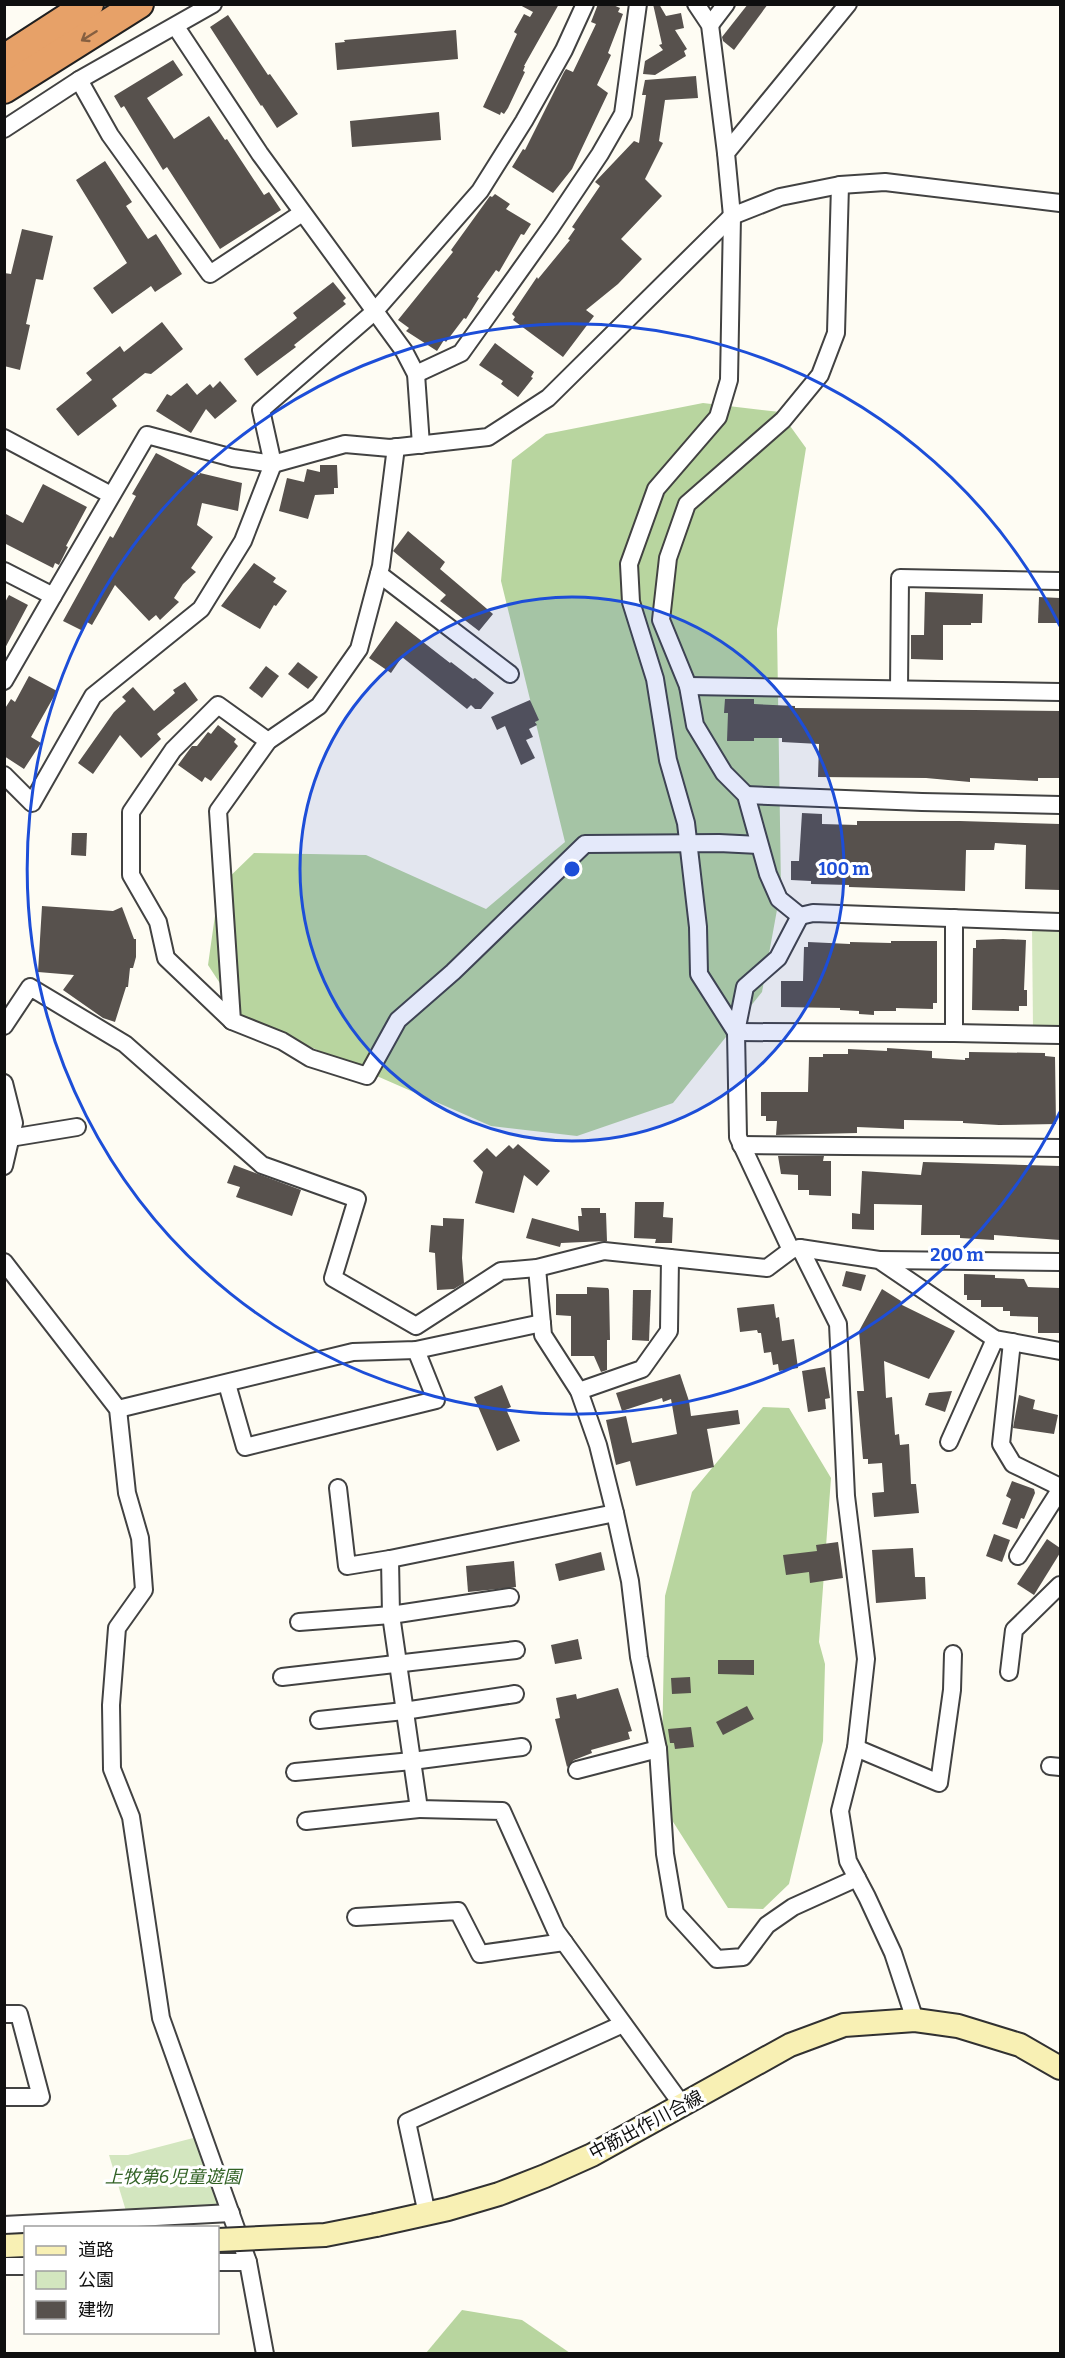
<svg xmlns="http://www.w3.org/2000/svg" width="1065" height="2358" viewBox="0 0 1065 2358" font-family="Bitter,'Noto Sans JP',serif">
<rect width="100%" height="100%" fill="#fefcf3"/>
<g fill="#d3e6bf">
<polygon points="1032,927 1060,928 1060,1028 1033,1028"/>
<polygon points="197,2137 221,2208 126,2211 109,2155 128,2155"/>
</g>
<g fill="#b8d59f">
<polygon points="703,403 780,412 806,448 777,629 781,888 762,992 673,1103 577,1136 491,1126 242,1017 208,965 219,887 254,853 366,855 486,909 565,842 501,581 512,460 546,434"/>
<polygon points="763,1407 789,1408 831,1478 819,1642 825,1664 823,1741 789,1884 763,1909 728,1908 661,1803 665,1596 692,1492"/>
<polygon points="462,2310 522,2320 570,2353 426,2353"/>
</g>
<g fill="#57514d">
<polygon points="518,4 559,4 524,66 525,66 523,71 525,72 508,108 504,114 501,112 500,115 483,107 517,34 514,32 524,14 530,17 533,12"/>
<polygon points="598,4 611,4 620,8 618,12 623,14 608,53 611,55 597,85 608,93 572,169 553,193 512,167 523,149 525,150 564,72 566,69 573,72 596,24 591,22"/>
<polygon points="653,4 659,4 666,16 681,13 684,28 675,30 687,49 684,51 686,56 655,75 643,74 645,61 663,50 659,45 662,44"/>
<polygon points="748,4 768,4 734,50 723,41 722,37"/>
<polygon points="228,15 268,75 270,74 298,114 277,128 262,105 261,106 210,27"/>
<polygon points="456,30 458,59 337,70 335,43 345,42 344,40"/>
<polygon points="173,60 183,75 147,98 174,139 209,116 225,140 227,139 264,195 269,192 281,210 220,249 167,167 163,170 124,106 121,108 114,96"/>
<polygon points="696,76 698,98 665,100 659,141 663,143 645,179 662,196 621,239 642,259 618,284 586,310 594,316 563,357 513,320 515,317 512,314 537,277 538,279 570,240 568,239 575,229 572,227 600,186 595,182 634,141 639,143 646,95 642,95 645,80"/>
<polygon points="439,112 441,140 352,147 350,121"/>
<polygon points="105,161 132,202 126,206 148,239 156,234 182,274 155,292 151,286 112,314 93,288 127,263 76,180"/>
<polygon points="495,194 510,204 506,209 531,224 524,235 521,234 499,272 496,270 477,297 479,298 466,319 464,318 446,342 444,340 437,351 406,331 409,328 398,320 453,252 451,250 490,196 492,197"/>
<polygon points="22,229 53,236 43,280 36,279 26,324 30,325 20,370 4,366 4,273 11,274"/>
<polygon points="333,282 346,298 343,301 346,304 294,345 296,347 257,376 244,359 297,318 293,313"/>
<polygon points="162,322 183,349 151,374 145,373 112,399 117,406 78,436 56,409 92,380 86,373 120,346 124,352"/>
<polygon points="495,343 534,372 531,377 533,378 518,397 501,384 503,381 479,365"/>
<polygon points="220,381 237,401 215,419 206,409 191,433 156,411 167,394 171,396 187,383 197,395 210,384 213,388"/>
<polygon points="156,453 199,475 200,473 242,483 238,511 202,503 197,525 213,537 191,568 196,572 183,584 174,598 179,602 160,620 156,615 149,621 115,585 92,625 87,622 83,631 63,621 110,536 113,538 136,496 132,494"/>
<polygon points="320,465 337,465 338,488 334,488 334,494 315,495 308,519 279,511 287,478 304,482 307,469 320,472"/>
<polygon points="43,484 87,507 66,546 68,547 59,565 55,563 53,568 4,543 4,513 23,523"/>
<polygon points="408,531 445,562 440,569 493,614 479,631 440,601 446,595 393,551"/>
<polygon points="254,563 276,578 273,582 287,591 276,606 274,605 260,629 221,606"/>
<polygon points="925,592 983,594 982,623 971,623 971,625 943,625 943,660 911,659 911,635 924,635"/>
<polygon points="9,595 28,605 4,650 4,604"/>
<polygon points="1039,597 1060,598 1060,623 1038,623"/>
<polygon points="396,621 450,663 451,662 473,679 475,678 494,693 481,709 475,709 471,705 467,709 402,657 391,673 369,658"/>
<polygon points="298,662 318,677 308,689 288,674"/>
<polygon points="266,666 279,676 262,698 249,688"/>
<polygon points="29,676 57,691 31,737 41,743 24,769 4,756 4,710 11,699 15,702"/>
<polygon points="185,682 198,700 157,734 161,739 141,758 120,735 93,774 78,763 114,712 126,701 122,697 133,687 154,711 175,693 173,690"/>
<polygon points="725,699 754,699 754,704 795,706 795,708 1060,711 1060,778 1038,778 1038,781 970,778 970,782 926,778 818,777 819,744 782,742 782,738 754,738 754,741 727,741 728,713 724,713"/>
<polygon points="530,700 539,720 535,722 537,725 529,729 533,737 526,740 535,758 521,765 505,726 497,730 491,717"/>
<polygon points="218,725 236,739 234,742 238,746 211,781 205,777 202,782 178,765 192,746 197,746 208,732 211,734"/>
<polygon points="802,813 822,814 822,824 857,825 857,821 960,821 1060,824 1060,890 1025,889 1026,845 995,843 994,850 966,850 965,891 849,887 849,885 811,884 811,881 791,880 791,861 799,861"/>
<polygon points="72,833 87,833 86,856 71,855"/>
<polygon points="42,906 113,911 122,907 134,939 136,939 136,957 133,968 130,968 128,987 126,987 115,1022 103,1018 63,990 74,975 38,972"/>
<polygon points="1003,939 1026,940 1024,990 1027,990 1027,1006 1019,1006 1019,1011 972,1010 973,948 976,948 976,940"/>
<polygon points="891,941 937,941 937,1003 933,1003 933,1009 896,1008 896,1011 874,1011 874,1015 859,1014 859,1011 840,1010 840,1008 781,1007 781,981 803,981 804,947 808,947 808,942 850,944 850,942 891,943"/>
<polygon points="887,1048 932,1051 932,1058 965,1060 965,1058 969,1058 969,1052 1045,1053 1045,1056 1055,1057 1056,1124 999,1125 963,1123 963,1121 904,1120 904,1129 857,1127 857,1133 776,1135 777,1121 766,1121 766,1116 761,1116 761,1092 808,1092 809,1057 823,1057 823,1054 848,1054 848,1049 887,1051"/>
<polygon points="518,1144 550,1171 537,1186 524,1175 514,1213 475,1203 483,1172 473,1161 487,1148 496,1157 509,1145 513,1149"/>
<polygon points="778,1156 824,1156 823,1161 831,1161 831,1196 809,1195 809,1190 798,1190 798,1175 781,1174"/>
<polygon points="923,1162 1060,1166 1060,1240 994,1235 994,1240 960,1238 960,1235 921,1235 922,1205 874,1204 874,1230 852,1229 852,1213 860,1214 862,1171 921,1175"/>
<polygon points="234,1165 301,1190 292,1216 236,1197 240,1187 227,1183"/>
<polygon points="635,1202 664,1202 663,1217 673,1218 672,1243 655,1243 656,1239 634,1238"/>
<polygon points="581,1208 600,1208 600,1213 606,1213 607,1241 561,1243 560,1247 526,1238 532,1218 579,1231 578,1216 582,1216"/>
<polygon points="443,1218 464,1219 462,1258 464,1283 454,1289 437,1290 435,1253 429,1252 431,1225 443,1226"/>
<polygon points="846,1271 866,1275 861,1291 842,1286"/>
<polygon points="964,1274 995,1275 995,1278 1024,1279 1028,1287 1060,1288 1060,1333 1038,1333 1038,1317 1010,1316 1010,1311 1003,1311 1003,1307 981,1307 981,1300 967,1300 967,1295 964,1295"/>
<polygon points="587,1287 608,1288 609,1290 610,1340 607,1340 607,1370 601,1372 594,1356 571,1356 571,1316 556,1315 556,1294 587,1294"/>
<polygon points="882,1289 901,1301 900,1304 955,1331 929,1379 884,1361 886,1398 892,1397 895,1435 899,1434 900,1445 909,1444 911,1484 916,1484 919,1513 874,1517 872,1493 884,1492 882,1463 868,1464 868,1459 863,1459 857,1391 864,1391 859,1331"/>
<polygon points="633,1290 651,1290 649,1341 632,1340"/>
<polygon points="774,1304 776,1318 779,1317 782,1341 794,1339 798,1368 779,1371 778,1364 773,1365 771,1352 764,1353 761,1333 758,1333 757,1330 740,1332 737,1308"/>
<polygon points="825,1367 830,1398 825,1399 826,1409 808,1412 802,1371"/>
<polygon points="680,1374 689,1401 691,1416 738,1410 740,1424 707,1429 714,1467 636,1486 630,1461 616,1465 606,1420 626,1416 632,1443 677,1434 671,1399 663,1402 662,1398 622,1411 616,1393"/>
<polygon points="502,1385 511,1407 506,1409 520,1441 497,1451 474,1397"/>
<polygon points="952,1391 945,1412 925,1405 929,1393"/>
<polygon points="1019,1395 1035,1400 1033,1409 1058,1415 1054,1434 1013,1428"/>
<polygon points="1012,1481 1034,1489 1035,1493 1024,1519 1021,1518 1017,1529 1002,1524 1011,1499 1006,1496"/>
<polygon points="994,1534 1010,1540 1002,1562 986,1556"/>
<polygon points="1047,1539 1060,1548 1060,1553 1034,1595 1017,1584"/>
<polygon points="838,1542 843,1578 810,1583 809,1572 786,1575 783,1555 817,1551 816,1545"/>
<polygon points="913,1548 915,1577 925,1577 926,1599 876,1603 872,1550"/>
<polygon points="601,1552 605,1570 559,1581 555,1564"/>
<polygon points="514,1561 516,1587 468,1592 466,1566"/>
<polygon points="578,1639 582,1659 555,1664 551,1645"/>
<polygon points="718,1660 754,1660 754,1675 718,1674"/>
<polygon points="690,1677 691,1693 672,1694 671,1678"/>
<polygon points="618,1688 632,1731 628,1732 630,1739 591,1750 592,1753 574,1760 567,1767 555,1719 560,1718 556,1698 576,1694 577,1699"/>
<polygon points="747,1706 754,1719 723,1735 716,1722"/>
<polygon points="691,1727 694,1747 675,1749 674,1743 670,1743 668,1729"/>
</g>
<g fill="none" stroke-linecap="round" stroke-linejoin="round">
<defs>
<g id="street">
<polyline points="696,4 710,25 726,153"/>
<polyline points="710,25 726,4"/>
<polyline points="176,27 260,154 404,351 416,374 421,445"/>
<polyline points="79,80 110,135 210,274 302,213"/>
<polyline points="4,129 79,80 213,4"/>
<polyline points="416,374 461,353 551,227 600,154 623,114 638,4"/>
<polyline points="4,438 111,495"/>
<polyline points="396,447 381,566 359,649 319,706 268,741 218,811 232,1021 282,1041 310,1058 367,1076 398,1020 453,972 585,844 719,843 759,845"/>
<polyline points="4,571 53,596 147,435 233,458 273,464 345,444 390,448 488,437 548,398 732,216 780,197 840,185 885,182 1060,203"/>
<polyline points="379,574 510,674"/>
<polyline points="4,681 53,596"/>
<polyline points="688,686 1060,692"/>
<polyline points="899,689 900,578 1060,581"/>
<polyline points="4,775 32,803 93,696 201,609 243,541 273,464 261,410 374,312 480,191 524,121 564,50 585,4"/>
<polyline points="746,795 922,802 1060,805"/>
<polyline points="800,916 779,899 768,874 746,795 724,773 695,725 688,686 661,620 668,558 687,504 783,420 820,375 836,333 840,185"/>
<polyline points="800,916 813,913 1060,922"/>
<polyline points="954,918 954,1033"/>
<polyline points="232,1021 166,958 158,922 131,875 131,812 173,750 218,705 268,741"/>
<polyline points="4,1026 30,987 125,1044 262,1165 357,1199 333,1278 416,1326 501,1271 537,1268 604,1251 767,1268 791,1250 800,1248 879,1260 995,1339 1060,1351"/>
<polyline points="736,1032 699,974 698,927 686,823 668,760 655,679 631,602 629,564 656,489 718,417 729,380 732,216 726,153 848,4"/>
<polyline points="736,1032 954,1033 1060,1035"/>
<polyline points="4,1083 14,1123 4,1166"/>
<polyline points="4,1139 77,1127"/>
<polyline points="741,1145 1060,1148"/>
<polyline points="800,1248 838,1324 846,1496 866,1659 856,1748 840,1811 848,1861 867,1897 893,1953 915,2020"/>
<polyline points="791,1250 738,1137 736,1032 745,987 778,958 800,916"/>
<polyline points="879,1260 1060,1262"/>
<polyline points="4,1262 118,1409 127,1493 140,1538 144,1590 117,1628 111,1705 112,1769 131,1817 161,2018 248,2262 265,2354"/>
<polyline points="537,1268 543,1335 579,1391 598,1445 615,1513 390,1559 391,1615 419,1809 502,1811 556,1931 683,2106"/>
<polyline points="1012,1342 1001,1444 1013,1464 1060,1487"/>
<polyline points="227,1384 245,1447 436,1400 416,1350"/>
<polyline points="579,1391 642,1369 669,1331 670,1258"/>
<polyline points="118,1409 353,1352 416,1350 542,1323"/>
<polyline points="949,1442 995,1339"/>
<polyline points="338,1488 347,1566 390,1559"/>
<polyline points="615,1513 630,1581 639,1657 658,1749 665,1854 675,1913 717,1959 743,1957 767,1925 793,1907 857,1878"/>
<polyline points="1018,1556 1060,1490"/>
<polyline points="299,1622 391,1615 510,1597"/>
<polyline points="1009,1672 1014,1630 1060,1585"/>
<polyline points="282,1677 516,1650"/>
<polyline points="319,1720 404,1711 515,1694"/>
<polyline points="856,1748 939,1783 952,1690 953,1654"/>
<polyline points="1050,1766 1060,1767"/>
<polyline points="577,1770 658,1749"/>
<polyline points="295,1772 412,1761 522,1747"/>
<polyline points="306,1821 419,1809"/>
<polyline points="356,1917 458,1911 480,1954 564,1942"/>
<polyline points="4,2014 19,2014 41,2097 4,2097"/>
<polyline points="427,2214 407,2122 623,2024"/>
<polyline points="4,2225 231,2213"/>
<polyline points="218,2262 248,2262"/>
<polyline points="4,2266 26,2266"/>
</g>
<g id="secondary">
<polyline points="376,2225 448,2209 499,2194 545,2176 592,2155 790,2045 844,2025 915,2020 958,2026 1020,2045 1060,2068"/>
<polyline points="4,2246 26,2245"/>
</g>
<g id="highway">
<polyline points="4,59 89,4"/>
<polyline points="4,89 139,4"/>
</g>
</defs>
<use href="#street" stroke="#424242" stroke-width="20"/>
<use href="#secondary" stroke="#313131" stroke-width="26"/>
<use href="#highway" stroke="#202020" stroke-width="32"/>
<use href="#street" stroke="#fff" stroke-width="16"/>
<use href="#secondary" stroke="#f8f0b4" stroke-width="22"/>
<use href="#highway" stroke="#e7a168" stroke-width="28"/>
<defs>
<polyline id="secondary-bridge" points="218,2240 325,2235 376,2225"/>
</defs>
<use href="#secondary-bridge" stroke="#313131" stroke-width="26" stroke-linecap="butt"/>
<use href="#secondary-bridge" stroke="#f8f0b4" stroke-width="22"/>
</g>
<defs><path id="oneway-shaft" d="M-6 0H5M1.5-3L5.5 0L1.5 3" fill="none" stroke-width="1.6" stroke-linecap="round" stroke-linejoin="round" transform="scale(1.5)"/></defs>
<use stroke="#865f40" href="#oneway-shaft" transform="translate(89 36) rotate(148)"/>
<circle cx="572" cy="869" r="272" fill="#1d4ed8" fill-opacity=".12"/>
<g fill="none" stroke="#1d4ed8" stroke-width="3">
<circle cx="572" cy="869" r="272"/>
<path d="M1060 1112A545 545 0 1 1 1060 626"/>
</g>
<g text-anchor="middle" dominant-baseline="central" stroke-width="6" stroke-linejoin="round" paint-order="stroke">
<g font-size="18" fill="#0f0f0f" stroke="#fff">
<text transform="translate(646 2125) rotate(-28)">中筋出作川合線</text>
</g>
<g font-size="18" font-style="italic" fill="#326225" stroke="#fff">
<text x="173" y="2177">上牧第6児童遊園</text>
</g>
</g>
<circle cx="572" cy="869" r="9" fill="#1d4ed8" stroke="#fff" stroke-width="3"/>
<g font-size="18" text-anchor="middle" font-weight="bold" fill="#1d4ed8" stroke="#fff" stroke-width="6" stroke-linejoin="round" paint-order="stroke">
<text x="844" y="875">100 m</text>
<text x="957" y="1261">200 m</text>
</g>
<rect width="1065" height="2358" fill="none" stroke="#0f0f0f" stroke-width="12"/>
<rect x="24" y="2226" width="195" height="108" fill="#ffffff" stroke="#9f9f9f" stroke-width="1.5"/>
<rect x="36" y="2246" width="30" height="9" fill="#f8f0b4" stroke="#9f9f9f" stroke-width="1.5"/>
<text x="78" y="2256" font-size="18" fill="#0f0f0f">道路</text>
<rect x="36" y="2271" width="30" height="18" fill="#d3e6bf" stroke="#9f9f9f" stroke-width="1.5"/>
<text x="78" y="2286" font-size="18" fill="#0f0f0f">公園</text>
<rect x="36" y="2301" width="30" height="18" fill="#57514d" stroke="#9f9f9f" stroke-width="1.5"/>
<text x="78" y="2316" font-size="18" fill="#0f0f0f">建物</text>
</svg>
